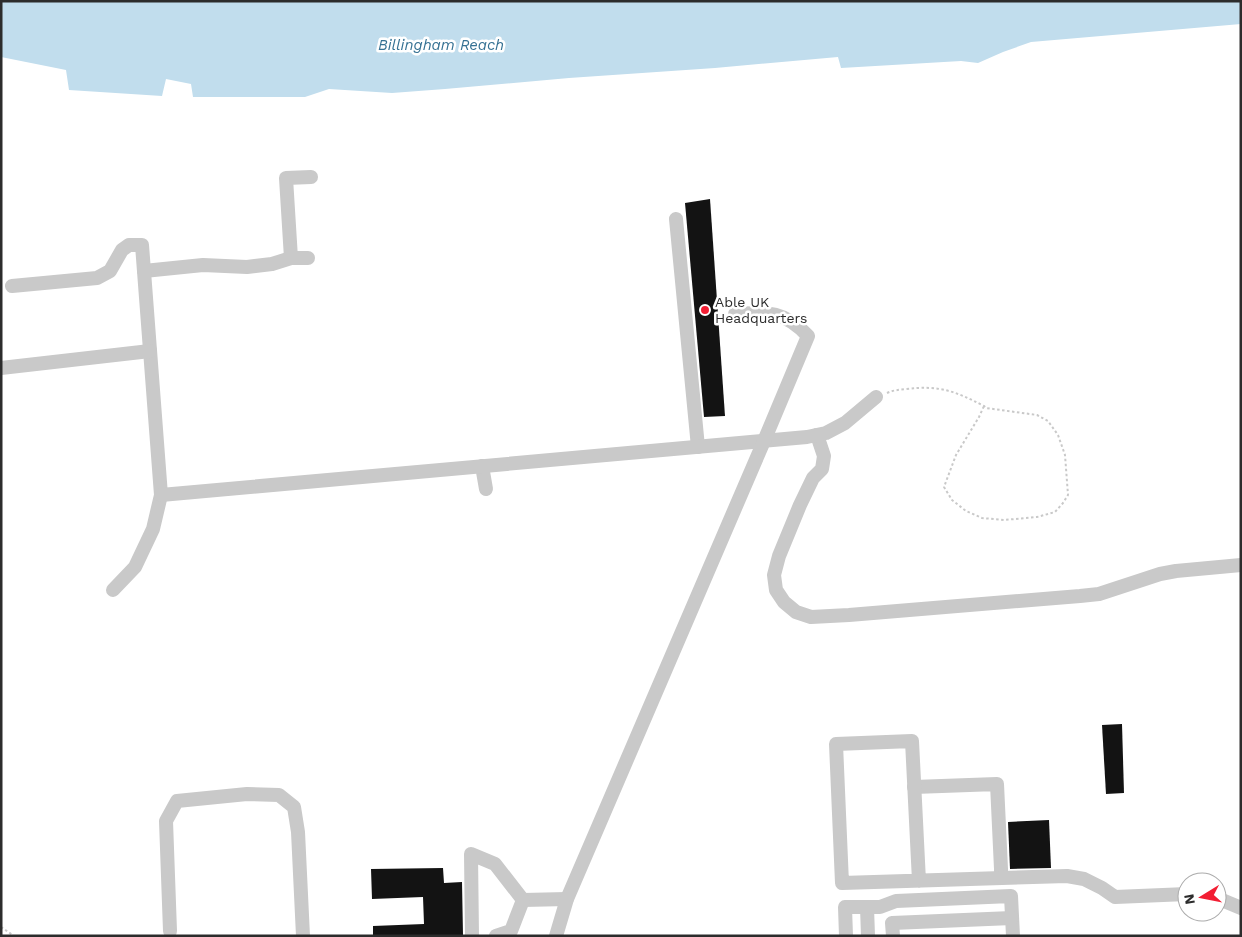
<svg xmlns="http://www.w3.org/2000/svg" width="1242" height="937" viewBox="0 0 1242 937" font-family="'Work Sans',sans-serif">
<rect width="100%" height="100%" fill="#fff"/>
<polygon fill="#c1dded" points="1,1 1241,1 1241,24 1031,42 1003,52 978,63 961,61 841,68 838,57 715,68 569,78 445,89 392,93 329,89 305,97 193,97 191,84 166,79 162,96 69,90 66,70 1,57"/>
<g fill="#131313">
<polygon points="710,199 725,416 704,417 685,203"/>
<polygon points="1122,724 1124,793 1106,794 1102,725"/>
<polygon points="1049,820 1051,868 1010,869 1008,822"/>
<polygon points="443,868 444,883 462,882 463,935 373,936 373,926 424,924 423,897 372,899 371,869"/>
</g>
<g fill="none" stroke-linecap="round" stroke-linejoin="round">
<g stroke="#c9c9c9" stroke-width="2" stroke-dasharray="2.5 2.5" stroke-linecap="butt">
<path d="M887,393c6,-3 12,-3 19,-4 33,-4 49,2 78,17l2,2 51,7 11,6 10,14 7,20 3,40 -5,8 -8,9 -18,5 -33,3 -22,-2 -16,-7 -14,-11 -8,-13 12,-32 23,-38 5,-11"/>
<polyline points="1,927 14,936"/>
</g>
<g stroke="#c9c9c9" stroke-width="14">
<polyline points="676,219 698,447"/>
<polyline points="291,258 286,178 311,177"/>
<polyline points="144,271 203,265 247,267 272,264 291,258 308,258"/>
<polyline points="12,286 97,278 110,271 122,250 129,245 142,245 161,495 153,529 135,567 113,590"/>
<polyline points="1,368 150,351"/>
<polyline points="817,435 824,456 822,469 813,478 800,505 779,556 774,575 776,590 784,602 796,612 811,617 849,615 1080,596 1099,594 1160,574 1176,571 1241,565"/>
<polyline points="482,466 486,489"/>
<polyline points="161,495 807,437 826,433 845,423 876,397"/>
<polyline points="914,787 997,784 1001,869 1001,878"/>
<polyline points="919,881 912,741 836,744 842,883 1067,876 1084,879 1102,888 1115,897 1187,894"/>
<polyline points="1217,898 1241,908"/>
<polyline points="523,900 567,899"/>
<polyline points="867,907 868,936"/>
<polyline points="170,931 166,821 177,801 247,794 279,795 294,807 298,832 303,936"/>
<polyline points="472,936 471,854 495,864 523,900"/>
<polyline points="496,936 511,931 523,900"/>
<path d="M556,936l11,-37 197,-458 44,-105c-24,-26 -41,-24 -73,-22"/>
<polyline points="846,936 845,907 880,907 896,901 1011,896 1013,936"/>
<polyline points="893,936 892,923 1012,918"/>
</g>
</g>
<circle fill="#f21e33" stroke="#fff" stroke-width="2" cx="705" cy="310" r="5"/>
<g text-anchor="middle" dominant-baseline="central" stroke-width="5" stroke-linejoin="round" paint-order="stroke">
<g font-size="14" fill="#2c2c2c" stroke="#fff" text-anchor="start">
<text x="715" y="302">Able UK<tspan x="715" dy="16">Headquarters</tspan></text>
</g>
<g font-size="15" font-style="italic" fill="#357193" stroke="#fff">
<text x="441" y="45">Billingham Reach</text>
</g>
</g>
<rect width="1242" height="937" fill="none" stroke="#2c2c2c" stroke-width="5"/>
<g transform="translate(1202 897) rotate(260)"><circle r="24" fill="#ffffff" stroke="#ababab"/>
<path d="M0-4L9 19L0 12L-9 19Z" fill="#f21e33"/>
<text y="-8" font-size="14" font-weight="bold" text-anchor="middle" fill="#2c2c2c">N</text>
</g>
</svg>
